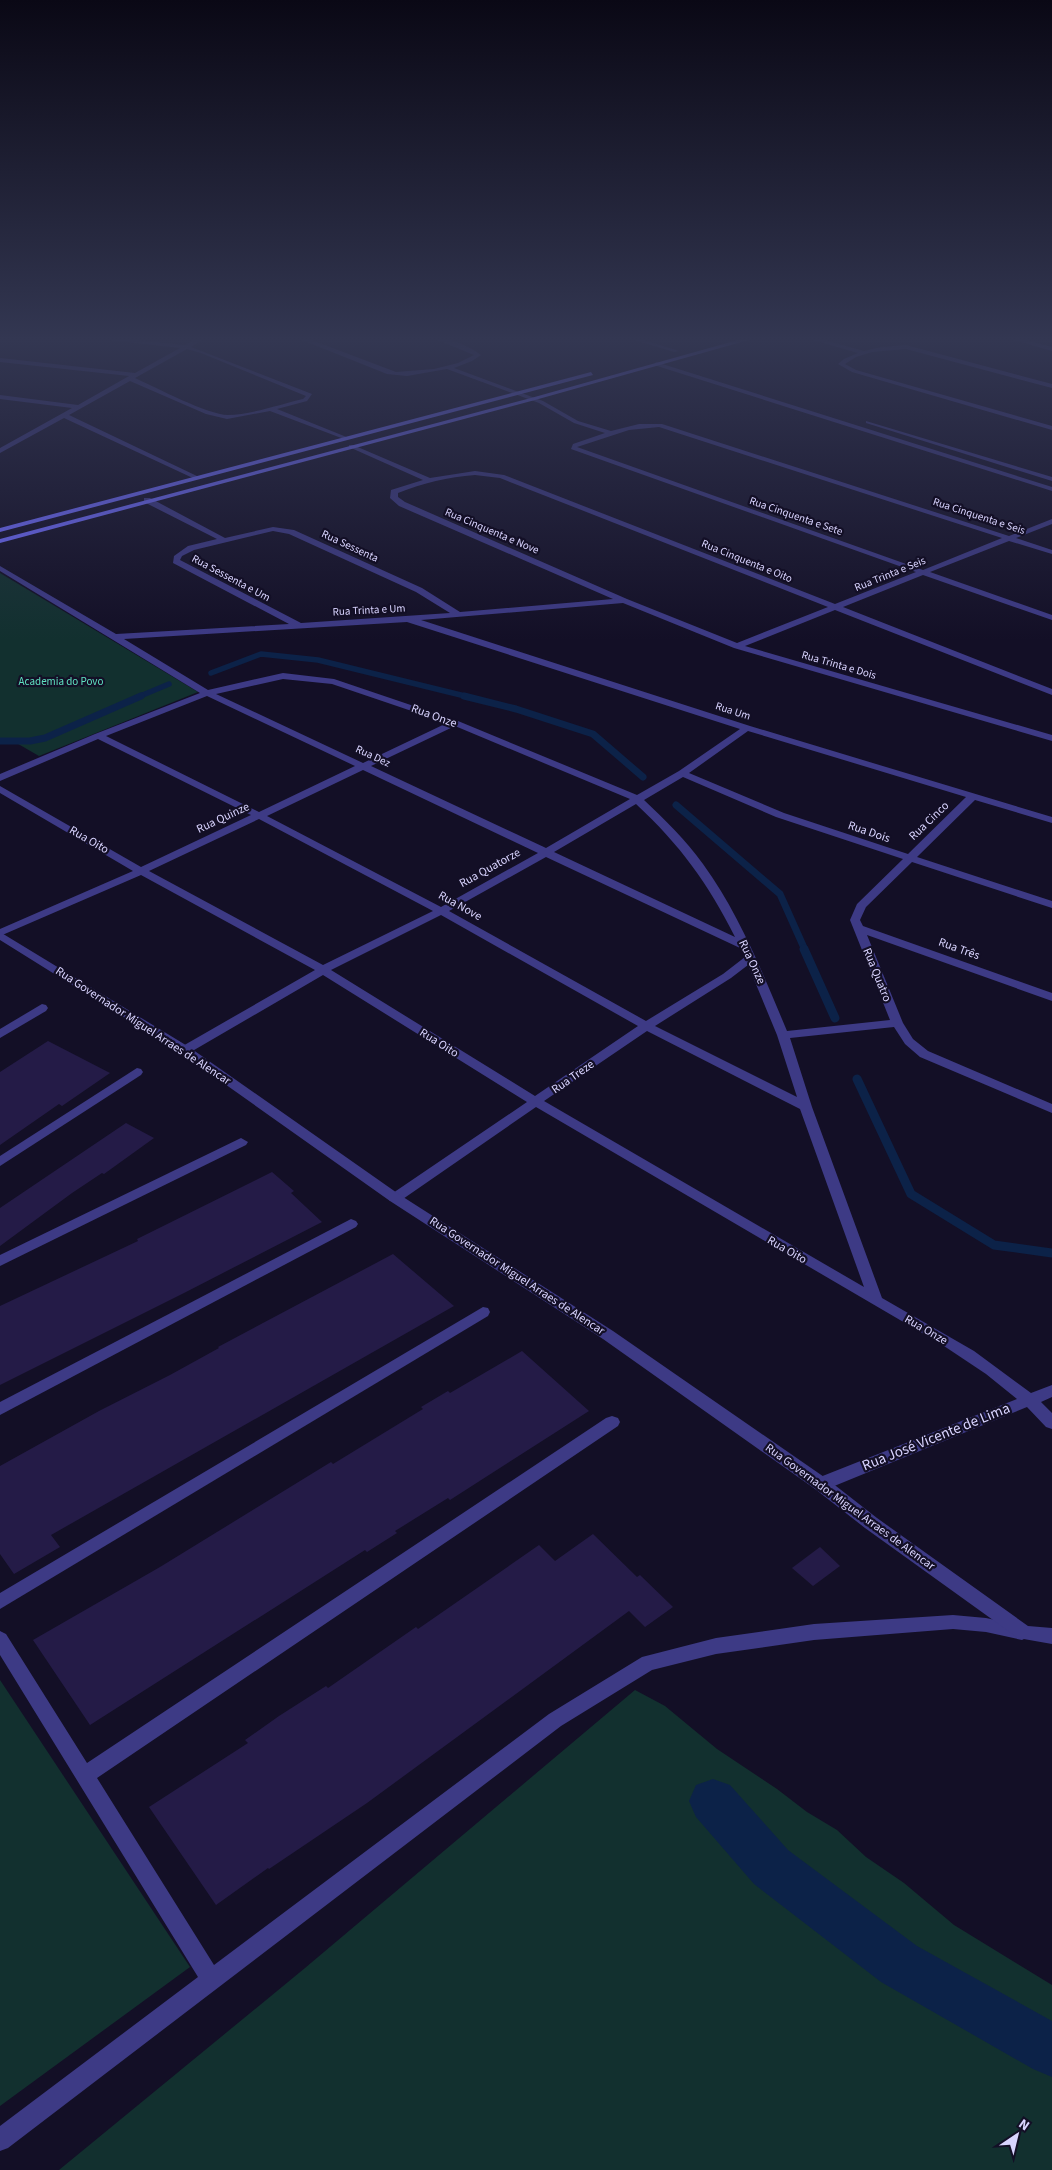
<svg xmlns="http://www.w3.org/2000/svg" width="1052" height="2170" viewBox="0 0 1052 2170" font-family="'Source Sans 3',sans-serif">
<rect width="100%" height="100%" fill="#130f26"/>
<g fill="#12302f">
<polygon points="0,573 198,692 39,756 13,741 0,741"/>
<polygon points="0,1680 190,1967 0,2106"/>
<polygon points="635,1690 665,1706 717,1749 777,1789 807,1812 837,1830 866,1857 904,1883 954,1925 1052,1985 1052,2170 59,2170 305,1968"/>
</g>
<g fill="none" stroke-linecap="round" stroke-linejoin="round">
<g stroke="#0c2248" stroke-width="5.5">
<polyline points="211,673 261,654 318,660 469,697"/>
<polyline points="138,697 169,684"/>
</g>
<g stroke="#0c2248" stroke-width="7">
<polyline points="464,696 516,709 593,734 643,777"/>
<polyline points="0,741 30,741 45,738 141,696"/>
<polyline points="676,805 780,894 805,950"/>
</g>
<g stroke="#0c2248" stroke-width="9">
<polyline points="804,949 835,1018"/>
<polyline points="857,1079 911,1194 994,1245 1052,1253"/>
</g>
<polygon fill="#0c2248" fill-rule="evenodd" points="713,1779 730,1785 788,1850 917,1946 1052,2021 1052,2077 1033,2069 881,1982 754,1884 696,1817 689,1801 696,1785"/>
</g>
<g fill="#241b47">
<polygon points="48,1041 110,1073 62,1106 59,1104 0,1145 0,1072"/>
<polygon points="126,1123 154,1138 104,1174 102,1173 72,1193 0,1246 0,1208"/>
<polygon points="272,1172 294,1191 291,1193 322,1222 186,1292 0,1385 0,1306 138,1241 137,1239"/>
<polygon points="393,1254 454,1306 51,1535 60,1547 14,1574 0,1554 0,1466 99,1411 170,1375 219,1348 218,1347"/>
<polygon points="522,1351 589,1411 450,1500 448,1498 395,1531 397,1533 367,1552 365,1550 90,1725 33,1640 160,1567 331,1462 333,1464 423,1409 421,1407 448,1391 450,1393"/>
<polygon points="593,1534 637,1577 640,1575 673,1607 645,1627 629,1611 367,1803 269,1869 268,1868 216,1905 149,1807 248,1743 245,1740 279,1716 326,1686 328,1688 416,1627 418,1629 539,1545 555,1561"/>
<polygon points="820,1547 840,1566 813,1586 792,1568"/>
</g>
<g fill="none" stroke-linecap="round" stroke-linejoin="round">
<g fill="#3d3a85" fill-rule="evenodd">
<path d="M73,336h23l89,9 16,-9h8l-18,11 121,47 -5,7 -30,8 72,29 -5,1 -74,-28 -43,8 -21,-5 -76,-33 -61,34 130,62v2h-4l-131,-61 -64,35v-5l72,-40 -72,-9v-4l78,10 51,-29 -129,-14v-4l135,15 45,-25zM187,349l14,4 105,43 -3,3c-22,5 -53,16 -75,16 -20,0 -73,-28 -93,-37z"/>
<path d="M292,336h9l95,36 38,-3 24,-6 16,-8 -46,-19c17,0 40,9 53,19l-9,6 -18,7 89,33 35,20 33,10 28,-7h23l347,112 43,-17v5l-36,14 36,12v4l-43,-13 -79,31 122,43v5l-129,-45 -80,32 209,82v6l-217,-85 -90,36 307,89v6l-318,-93 -111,-45 -202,17 329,106 302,91v6l-77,-23 -58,57 135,44v7l-140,-46 -46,45 -6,13 3,6 189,67v8l-185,-66 36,88 10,16 15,12 124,53v9l-132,-56 -15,-13 -11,-17 -104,11 22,69 70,191 92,53 57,42 21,-8v12l-11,5 11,11v16l-6,-2 -19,-20 -200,82 -6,1 -6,-1 -2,-5 2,-5 202,-80 -31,-25 -45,-30 -405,-237 -136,94h-10l-2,-3 2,-3 137,-93 -204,-127 -134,78h-8l-2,-3 2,-3 134,-77 -174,-95 -141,61v-7l133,-58 -133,-78v-7l141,81 110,-52 -153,-76 -98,42v-7l95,-40 105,-41 -200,-122v-5l116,68 173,-10 -116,-61 1,-7 14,-10 29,-7 -73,-37v-4h6l75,40 48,-11 21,3 128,58 38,24 153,-13 -214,-93 -9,-8 1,-8 32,-10 -74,-33v-2h4l77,33 45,-7 29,4 331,129 81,-32 -345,-123 2,-5 32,-11 -31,-10 -35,-20 -92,-34 -40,7 -20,-2zM659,427l343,111 -79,32 -346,-123 52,-17zM475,475l25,3 328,129 -91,36 -110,-44 -222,-97 -7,-5v-4c25,-10 50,-16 77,-18zM273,531l16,3 127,58 34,21 -149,10 -121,-63 2,-4 12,-6zM407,622l333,107 -61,42 -42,24 -179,-74 -124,-42 -51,-6 -75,17 -84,-51zM283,679l49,5 115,39 -84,40 -147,-69zM207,696l148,70 -96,46 -153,-76zM455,726l175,73 -84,49 -175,-82zM748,731l218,66 -58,57 -124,-41 -95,-40zM363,770l175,83 -97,54 -174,-91zM683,777l93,40 127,42 -46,45 -7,16 40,100 -103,11c-24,-57 -47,-116 -84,-167 -17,-24 -38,-44 -59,-64zM636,804c44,41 72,79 99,133l-181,-85zM259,819l174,92 -110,54 -174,-94zM546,857l194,91 5,9 -22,17 -77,47 -197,-110zM441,915l197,111 -103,70 -204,-126zM748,965l29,70 20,62 -142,-71 76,-48zM647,1031l153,78 64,178 -320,-186z"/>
<polygon points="621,336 631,336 679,351 674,352"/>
<polygon points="799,336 810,336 864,351 881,347 906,345 1052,384 1052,388 906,349 872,352 856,357 845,364 856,370 1052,426 1052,430 852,372 838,364 844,359 858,353"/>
<polygon points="1000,336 1011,336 1052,347 1052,351"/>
<polygon points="42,1004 46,1005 48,1008 46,1011 0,1038 0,1029"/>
<polygon points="137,1068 141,1069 143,1072 141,1075 0,1166 0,1156"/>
<polygon points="241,1138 248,1142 246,1145 0,1266 0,1255"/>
<polygon points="351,1219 356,1221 358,1224 356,1227 0,1415 0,1402"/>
<polygon points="483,1307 488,1308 490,1312 488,1316 0,1609 0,1593"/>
<polygon points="612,1416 618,1418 620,1422 618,1426 97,1778 214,1965 549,1714 642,1657 716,1638 814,1624 953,1615 986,1618 1028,1627 1031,1632 1028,1637 1022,1640 986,1632 953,1629 814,1640 716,1654 652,1670 561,1726 8,2148 0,2151 0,2126 198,1977 0,1655 0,1631 6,1634 87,1763 606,1418"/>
</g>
<g fill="#3d3a85" fill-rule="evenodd">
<polygon points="656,362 1052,487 1052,491 654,365"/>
<polygon points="866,421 1052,477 1052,481 866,423"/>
<polygon points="0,932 189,1047 400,1195 613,1331 827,1479 877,1518 1028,1626 1052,1628 1052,1644 1018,1638 865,1528 815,1489 603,1339 390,1201 181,1053 0,940"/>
</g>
<g fill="#6f6bff" fill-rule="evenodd">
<polygon points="752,336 763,336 535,400 0,543 0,539 531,398"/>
<polygon points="591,372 593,375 0,532 0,528"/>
</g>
</g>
<linearGradient id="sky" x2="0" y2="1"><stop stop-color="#0a0815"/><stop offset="0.53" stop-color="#333752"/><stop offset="1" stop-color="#333752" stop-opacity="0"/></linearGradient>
<rect width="1052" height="640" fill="url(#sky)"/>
<g text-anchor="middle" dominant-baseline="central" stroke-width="4.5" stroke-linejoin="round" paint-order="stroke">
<g font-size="11" fill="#d9d4ff" stroke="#130f26">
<text transform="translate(796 516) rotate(19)">Rua Cinquenta e Sete</text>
<text transform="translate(979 516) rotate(18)">Rua Cinquenta e Seis</text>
<text transform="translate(492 531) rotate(23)">Rua Cinquenta e Nove</text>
<text transform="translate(350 546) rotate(25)">Rua Sessenta</text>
<text transform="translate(747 561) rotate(22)">Rua Cinquenta e Oito</text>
<text transform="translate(890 574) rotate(-22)">Rua Trinta e Seis</text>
<text transform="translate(231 578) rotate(28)">Rua Sessenta e Um</text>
<text transform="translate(369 610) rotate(-3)">Rua Trinta e Um</text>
<text transform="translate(839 665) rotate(16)">Rua Trinta e Dois</text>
<text transform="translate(733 711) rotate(18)">Rua Um</text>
<text transform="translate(373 756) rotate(25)">Rua Dez</text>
</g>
<g font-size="11" fill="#5fe0c0" stroke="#130f26">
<text x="61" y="681">Academia do Povo</text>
</g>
<g font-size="12" fill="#d9d4ff" stroke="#130f26">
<text transform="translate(434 716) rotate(20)">Rua Onze</text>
<text transform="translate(223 818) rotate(-25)">Rua Quinze</text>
<text transform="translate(929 821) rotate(-44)">Rua Cinco</text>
<text transform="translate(869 832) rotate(19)">Rua Dois</text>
<text transform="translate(89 840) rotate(30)">Rua Oito</text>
<text transform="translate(490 868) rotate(-29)">Rua Quatorze</text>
<text transform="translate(460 906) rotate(29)">Rua Nove</text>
<text transform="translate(959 949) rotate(20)">Rua Três</text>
<text transform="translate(752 962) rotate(65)">Rua Onze</text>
<text transform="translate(877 975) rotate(68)">Rua Quatro</text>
<text transform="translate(143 1026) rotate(33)">Rua Governador Miguel Arraes de Alencar</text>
<text transform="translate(439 1043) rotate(32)">Rua Oito</text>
<text transform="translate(573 1077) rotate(-35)">Rua Treze</text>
<text transform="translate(787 1250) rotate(30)">Rua Oito</text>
<text transform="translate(517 1276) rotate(33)">Rua Governador Miguel Arraes de Alencar</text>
<text transform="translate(926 1330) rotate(30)">Rua Onze</text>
<text transform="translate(850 1507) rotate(36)">Rua Governador Miguel Arraes de Alencar</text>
</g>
<g font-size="15" fill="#d9d4ff" stroke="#130f26">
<text transform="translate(936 1437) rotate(-22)">Rua José Vicente de Lima</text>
</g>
</g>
<g transform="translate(1017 2135) rotate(35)" stroke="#130f26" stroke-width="4" paint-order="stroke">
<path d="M0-4L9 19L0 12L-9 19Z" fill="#d9d4ff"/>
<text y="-8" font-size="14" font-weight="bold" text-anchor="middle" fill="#d9d4ff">N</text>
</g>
</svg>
